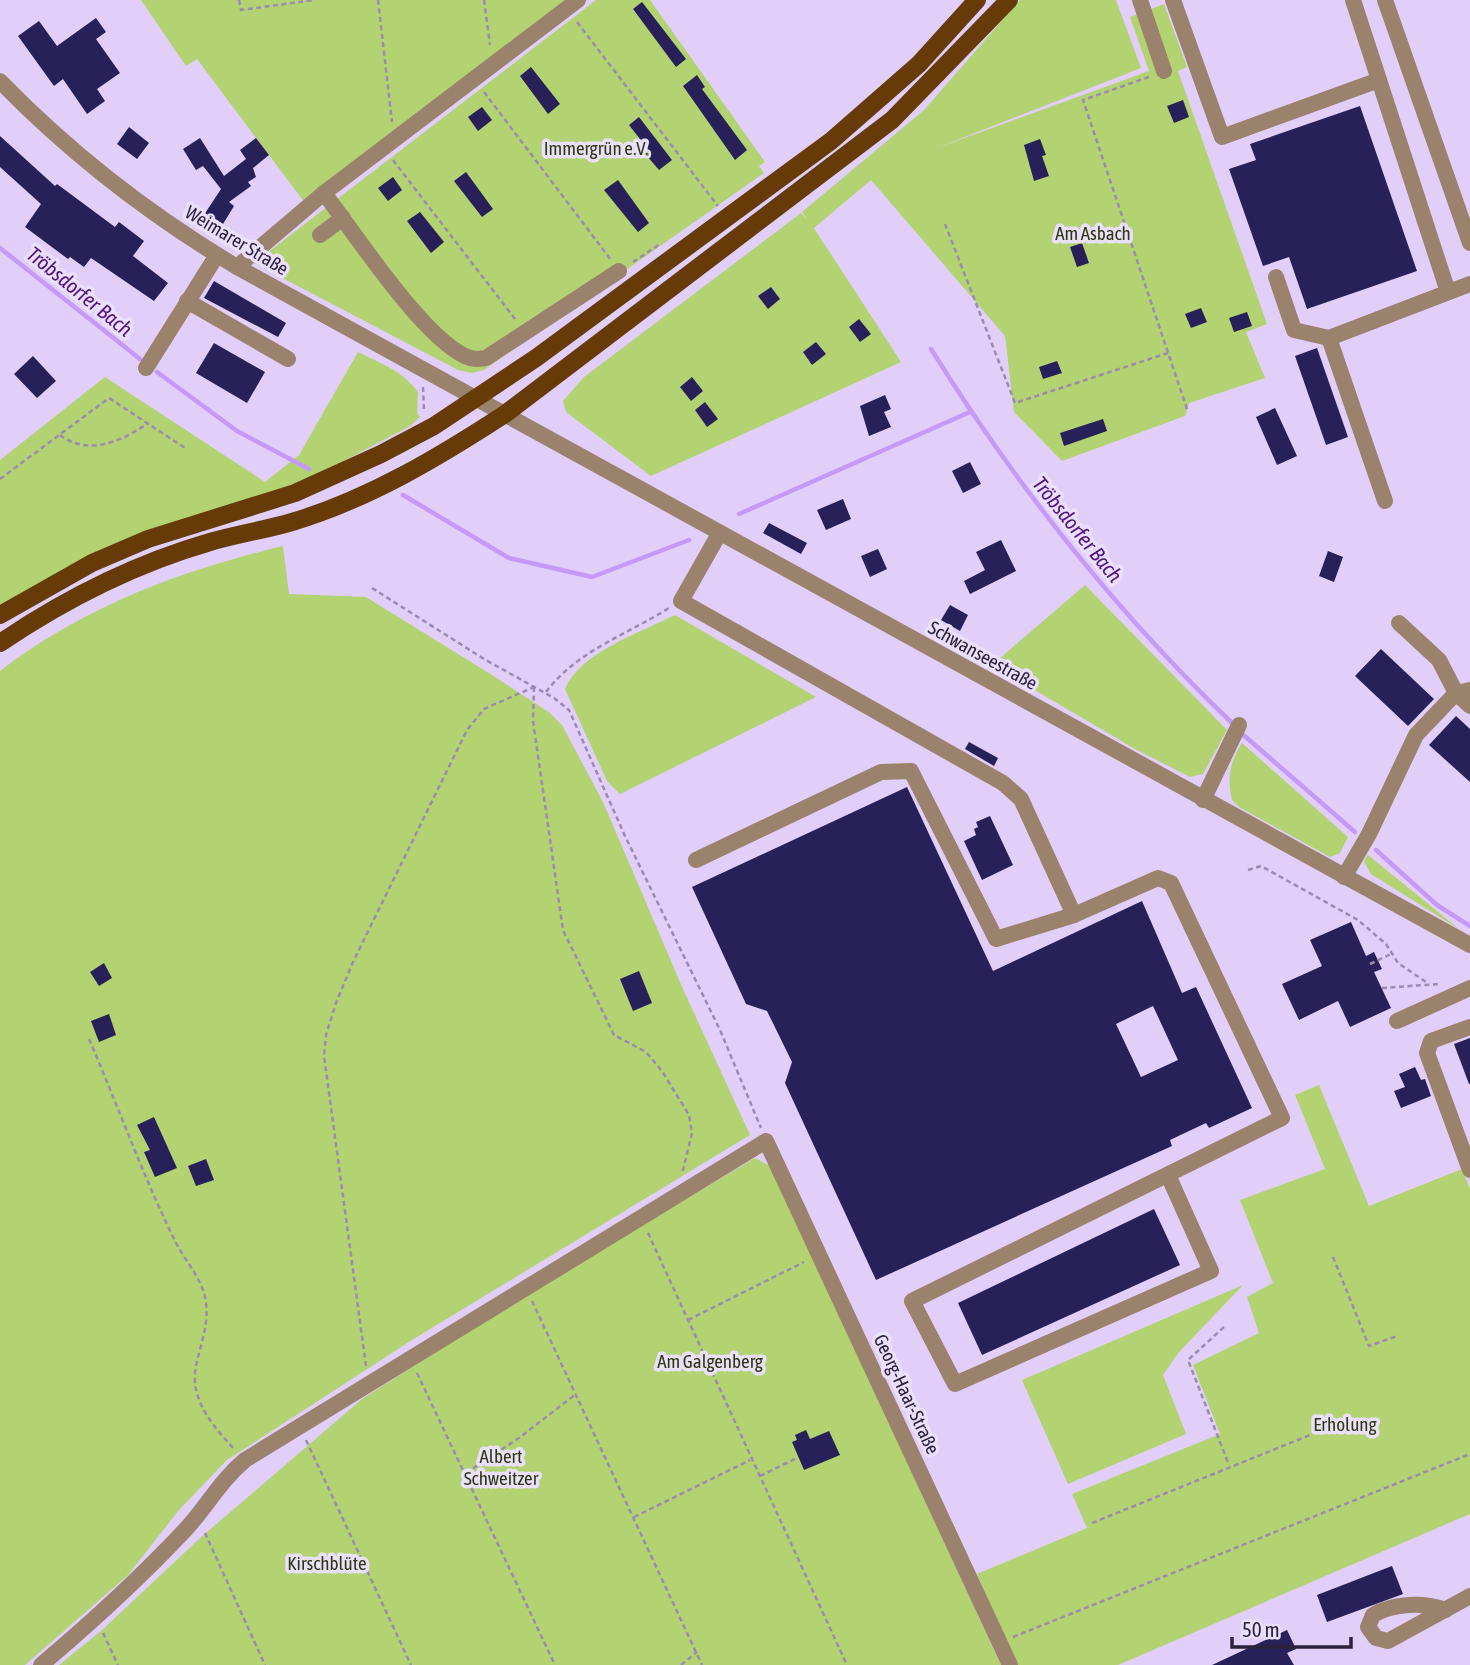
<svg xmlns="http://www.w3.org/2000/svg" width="1470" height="1665" viewBox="0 0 1470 1665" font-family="'Asap Condensed',sans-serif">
<rect width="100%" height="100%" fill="#e1cff9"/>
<g fill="#b3d272">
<polygon points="141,0 572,0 305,203 197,59 186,66"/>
<polygon points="596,0 650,0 765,162 759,166 764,173 484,370 472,373 458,370 254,263"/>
<polygon points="1020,0 1116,0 1141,68 934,149 1149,71 1130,17 1164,4 1187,67 1178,71 1267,324 1246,332 1265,378 1189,403 1185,416 1062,461 1014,412 1005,336 871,180 814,228 901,362 651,476 566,412 563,401 584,377 801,213 807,219 802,212 924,110"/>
<path d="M358,352c22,11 45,19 60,40l-1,21 3,4 -10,9 -116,61 -294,122v-149l105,-83 160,105 34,-27z"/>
<path d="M283,546l6,48 77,3 126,78 58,38 12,12 41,77 80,187 67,146 -338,205 -185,120 -48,50 -51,65 -103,90h-25v-994c85,-65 180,-100 283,-125z"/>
<polygon points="1085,585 1227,730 1203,774 1190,777 1135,749 992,665"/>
<path d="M675,615l141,82 -196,97 -13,-13 -42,-92c14,-36 76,-57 110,-74z"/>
<path d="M1242,743l106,94 -8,16 -10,4 -91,-50 -7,-7c-5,-22 -2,-39 10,-57z"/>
<polygon points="1368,854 1368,855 1459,929 1371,874 1364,862"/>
<polygon points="1319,1085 1369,1206 1462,1169 1470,1189 1470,1514 1118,1665 1016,1665 977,1574 1087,1528 1072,1494 1220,1434 1193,1365 1259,1333 1247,1297 1273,1283 1240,1200 1325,1169 1295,1095"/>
<polygon points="755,1158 770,1166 1001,1665 59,1665 102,1630 199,1539 362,1399 527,1294"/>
<polygon points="1243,1285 1179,1352 1163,1375 1186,1434 1068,1484 1022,1380"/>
</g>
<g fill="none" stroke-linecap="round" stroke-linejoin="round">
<g stroke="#c499f9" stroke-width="4.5">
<polyline points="0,248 140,359"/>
<path d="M931,349c86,138 186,264 303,376"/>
<polyline points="157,372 237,431 309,469"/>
<polyline points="403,495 509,558 592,577 689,540"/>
<polyline points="739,514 970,412"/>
<polyline points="1240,732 1355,832"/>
<polyline points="1376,850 1437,905 1470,926"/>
</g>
</g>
<g fill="#272059" fill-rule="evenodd">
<polygon points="642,2 686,59 676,67 633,9"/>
<polygon points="96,18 106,32 96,39 120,73 97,89 105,101 87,114 63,79 54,86 18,36 39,21 57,46"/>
<polygon points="531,67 560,104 548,114 520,76"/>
<polygon points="697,75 705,87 702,89 747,150 735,160 683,86"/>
<polygon points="1183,100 1189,117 1174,123 1167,106"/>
<polygon points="1360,106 1417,271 1307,309 1289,257 1263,266 1229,169 1256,160 1250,144"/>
<polygon points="482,107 492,120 478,131 468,117"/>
<polygon points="639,117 672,160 659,170 647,156 651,153 629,125"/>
<polygon points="129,127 149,143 137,159 117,144"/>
<polygon points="0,136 55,186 57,184 115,227 119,222 144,241 133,256 168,283 154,301 91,258 84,267 70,257 68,259 25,227 41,204 0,167"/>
<polygon points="200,138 224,176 246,159 240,150 256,138 269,155 253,168 256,177 248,182 251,186 229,202 234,206 223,224 211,216 198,224 221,189 203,166 196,170 183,149"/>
<polygon points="1040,139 1046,155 1042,156 1049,176 1034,181 1024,145"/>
<polygon points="466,172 493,209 482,217 454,181"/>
<polygon points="393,177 402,190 388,201 378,188"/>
<polygon points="618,180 649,223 638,232 604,190"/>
<polygon points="420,212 444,242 431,253 407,221"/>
<polygon points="1082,243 1089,263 1077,267 1070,247"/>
<polygon points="214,281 286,323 278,337 204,298"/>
<polygon points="771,287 780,299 768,309 758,296"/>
<polygon points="1201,308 1207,322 1191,328 1185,314"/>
<polygon points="1247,312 1252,326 1234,332 1229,318"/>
<polygon points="859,319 871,334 860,342 849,327"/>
<polygon points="816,342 826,354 812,365 803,352"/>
<polygon points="214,343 265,372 247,403 196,373"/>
<polygon points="1317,348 1348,437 1326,445 1295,356"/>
<polygon points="33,356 56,381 37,398 14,374"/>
<polygon points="1057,361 1062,373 1043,379 1039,367"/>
<polygon points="692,377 703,391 691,401 680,387"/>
<polygon points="885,395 891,409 884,412 891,427 869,436 860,406"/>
<polygon points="705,402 718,419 707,427 695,410"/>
<polygon points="1275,408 1297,456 1277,465 1256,417"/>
<polygon points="1103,419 1107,431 1064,446 1060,433"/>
<polygon points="970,462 981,484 963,493 952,471"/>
<polygon points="843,499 851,519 826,530 817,510"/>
<polygon points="769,523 807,543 801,554 763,533"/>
<polygon points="1001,540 1016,571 970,594 964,581 985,570 976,552"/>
<polygon points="878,549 887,569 870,577 861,556"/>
<polygon points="1328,551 1343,557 1334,582 1319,576"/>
<polygon points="950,605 968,615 960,631 941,620"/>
<polygon points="1381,649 1434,699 1408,726 1355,676"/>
<polygon points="1456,716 1470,729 1470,782 1429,745"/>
<polygon points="969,742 998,758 994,766 965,749"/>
<path d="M907,787l86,184 149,-70 40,92 14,-6 56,121 -43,20 -3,-5 -36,17 2,6 -296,134 -91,-197 7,-21 -25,-51 -21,-7 -54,-117zM1153,1006l25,54 -37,17 -25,-53z"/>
<polygon points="990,816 1013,865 982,880 964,841 976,835 974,829 978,827 976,822"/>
<polygon points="1351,922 1366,956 1374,952 1382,969 1374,972 1391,1008 1350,1027 1338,1001 1299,1020 1282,984 1322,966 1310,940"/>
<polygon points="104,963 112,978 99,986 90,972"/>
<polygon points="639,971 652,1003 633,1011 620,979"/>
<polygon points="109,1014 116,1035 99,1042 91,1021"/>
<polygon points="1470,1038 1470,1084 1469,1084 1454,1044"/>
<polygon points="1415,1067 1421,1080 1425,1079 1431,1096 1401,1108 1394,1091 1405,1087 1399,1074"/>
<polygon points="154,1117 177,1168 155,1177 144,1152 150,1150 137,1125"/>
<polygon points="206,1159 214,1180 196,1186 188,1166"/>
<polygon points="1154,1209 1180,1265 982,1355 958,1303"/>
<polygon points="806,1430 810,1439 829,1431 840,1455 804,1470 792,1442 797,1440 795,1435"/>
<polygon points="1392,1566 1403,1594 1327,1622 1317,1595"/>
<polygon points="1287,1630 1296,1649 1287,1653 1294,1665 1212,1665"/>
</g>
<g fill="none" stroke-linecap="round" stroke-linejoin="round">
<g stroke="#9b8baf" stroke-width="2.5" stroke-dasharray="5 3.5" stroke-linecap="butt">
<polyline points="239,0 241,10 314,0"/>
<polyline points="378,0 392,122"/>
<polyline points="484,0 490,45"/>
<polyline points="577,22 718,206"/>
<polyline points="1149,77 1083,100 1187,409"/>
<polyline points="484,92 611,260"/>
<polyline points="393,160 515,319"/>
<polyline points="945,224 1015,403 1168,353"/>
<polyline points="633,262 660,244"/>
<polyline points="423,387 424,411"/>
<path d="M60,435c28,21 60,7 87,-11"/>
<polyline points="0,479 109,398 185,448"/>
<polyline points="372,588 484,659 554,698 569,710 625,836 720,1030 761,1128"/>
<polyline points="534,687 533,721 563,930 614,1035 646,1052 662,1071 689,1115 692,1133 682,1174"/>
<path d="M546,692c31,-41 80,-57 123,-84"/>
<polyline points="1248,870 1261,866 1358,920 1386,944 1398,963 1429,984"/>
<polyline points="1370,964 1391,954"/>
<polyline points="1382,988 1439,984"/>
<path d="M89,1039c29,67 54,137 86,202 10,20 29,40 31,62 3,22 -6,43 -10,63 -7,34 18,61 39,84"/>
<polyline points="648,1233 847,1665"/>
<polyline points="1333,1257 1369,1346 1397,1336"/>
<polyline points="532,1301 702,1665"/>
<polyline points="688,1320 804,1262"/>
<polyline points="1224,1327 1188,1360 1229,1465"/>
<polyline points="366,1366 324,1056 326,1035 336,1003 353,962 467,730 484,709 534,687"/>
<polyline points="417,1373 555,1665"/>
<polyline points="306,1440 411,1665"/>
<polyline points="466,1473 519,1438 576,1394"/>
<polyline points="760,1476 795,1459"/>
<polyline points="634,1517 750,1460"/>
<polyline points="1092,1523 1310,1435"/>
<polyline points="205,1533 265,1665"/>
<polyline points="103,1633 118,1665"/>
<polyline points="1013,1637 1470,1454"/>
<polyline points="681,1665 697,1652"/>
</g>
<g stroke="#9b826c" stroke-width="16">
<polyline points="1140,0 1164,71"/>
<polyline points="1173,0 1222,137 1379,80"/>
<polyline points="1353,0 1448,292"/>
<polyline points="1385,0 1470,243"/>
<path d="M0,81c71,73 150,134 237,186l1233,678"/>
<path d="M324,193c32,42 97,142 141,163 8,4 13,3 21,2l133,-87"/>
<polyline points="320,235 343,218"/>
<polyline points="237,267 324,193 578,0"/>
<polyline points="1276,277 1294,330 1329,338 1470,284"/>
<polyline points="187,301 288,359"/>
<polyline points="1329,338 1385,501"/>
<polyline points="146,368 217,255"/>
<polyline points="1399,623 1439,660 1456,693 1470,690"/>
<polyline points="1203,800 1239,725"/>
<polyline points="696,860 881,772 911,771 996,939 1074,915 1021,799 1003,783 681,601 719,534"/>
<polyline points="1344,877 1369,834 1416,735 1456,693 1470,706"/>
<polyline points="1074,915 1158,878 1171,883 1282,1118 912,1301 955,1384 1211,1271 1168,1175"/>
<polyline points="1397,1021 1470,988"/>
<polyline points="1470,1027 1431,1041 1427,1053 1470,1170"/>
<path d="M1446,1610c-22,-8 -53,-7 -73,5l-5,12 8,11 12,3 82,-45"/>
<path d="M41,1665c51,-43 99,-87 145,-136 21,-23 35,-49 59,-69l521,-319 244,524"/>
</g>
<g stroke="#663b08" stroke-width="18">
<polyline points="0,615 92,563 148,539 295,493 381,454 434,426 536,358 831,141 919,64 977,0"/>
<path d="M0,643c65,-44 134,-79 210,-101 27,-8 55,-12 82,-20 77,-23 147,-65 213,-108l387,-294 117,-120"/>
</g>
</g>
<g text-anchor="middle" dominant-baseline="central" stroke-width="7" stroke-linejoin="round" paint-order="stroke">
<g font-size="19" fill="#2c390c" stroke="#ebe0fc">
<text x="596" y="148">Immergrün e.V.</text>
<text x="1093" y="233">Am Asbach</text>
<text x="710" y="1361">Am Galgenberg</text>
<text x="1345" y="1424">Erholung</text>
<text x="501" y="1456">Albert<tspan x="501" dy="22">Schweitzer</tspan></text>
<text x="327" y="1563">Kirschblüte</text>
</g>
<g font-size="19" fill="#2c213b" stroke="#ebe0fc">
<text transform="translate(237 240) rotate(31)">Weimarer Straße</text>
<text transform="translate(983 655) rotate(29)">Schwanseestraße</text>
<text transform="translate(907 1394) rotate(65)">Georg-Haar-Straße</text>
</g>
<g font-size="21" font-style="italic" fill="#521384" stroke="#ebe0fc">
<text transform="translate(80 291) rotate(39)">Tröbsdorfer Bach</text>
<text transform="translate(1078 529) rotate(51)">Tröbsdorfer Bach</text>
</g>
</g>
<path d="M1232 1637v10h119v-10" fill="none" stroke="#2c213b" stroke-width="3.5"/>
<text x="1242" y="1637" font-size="21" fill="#2c213b" stroke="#ebe0fc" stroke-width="5" paint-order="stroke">50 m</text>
</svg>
